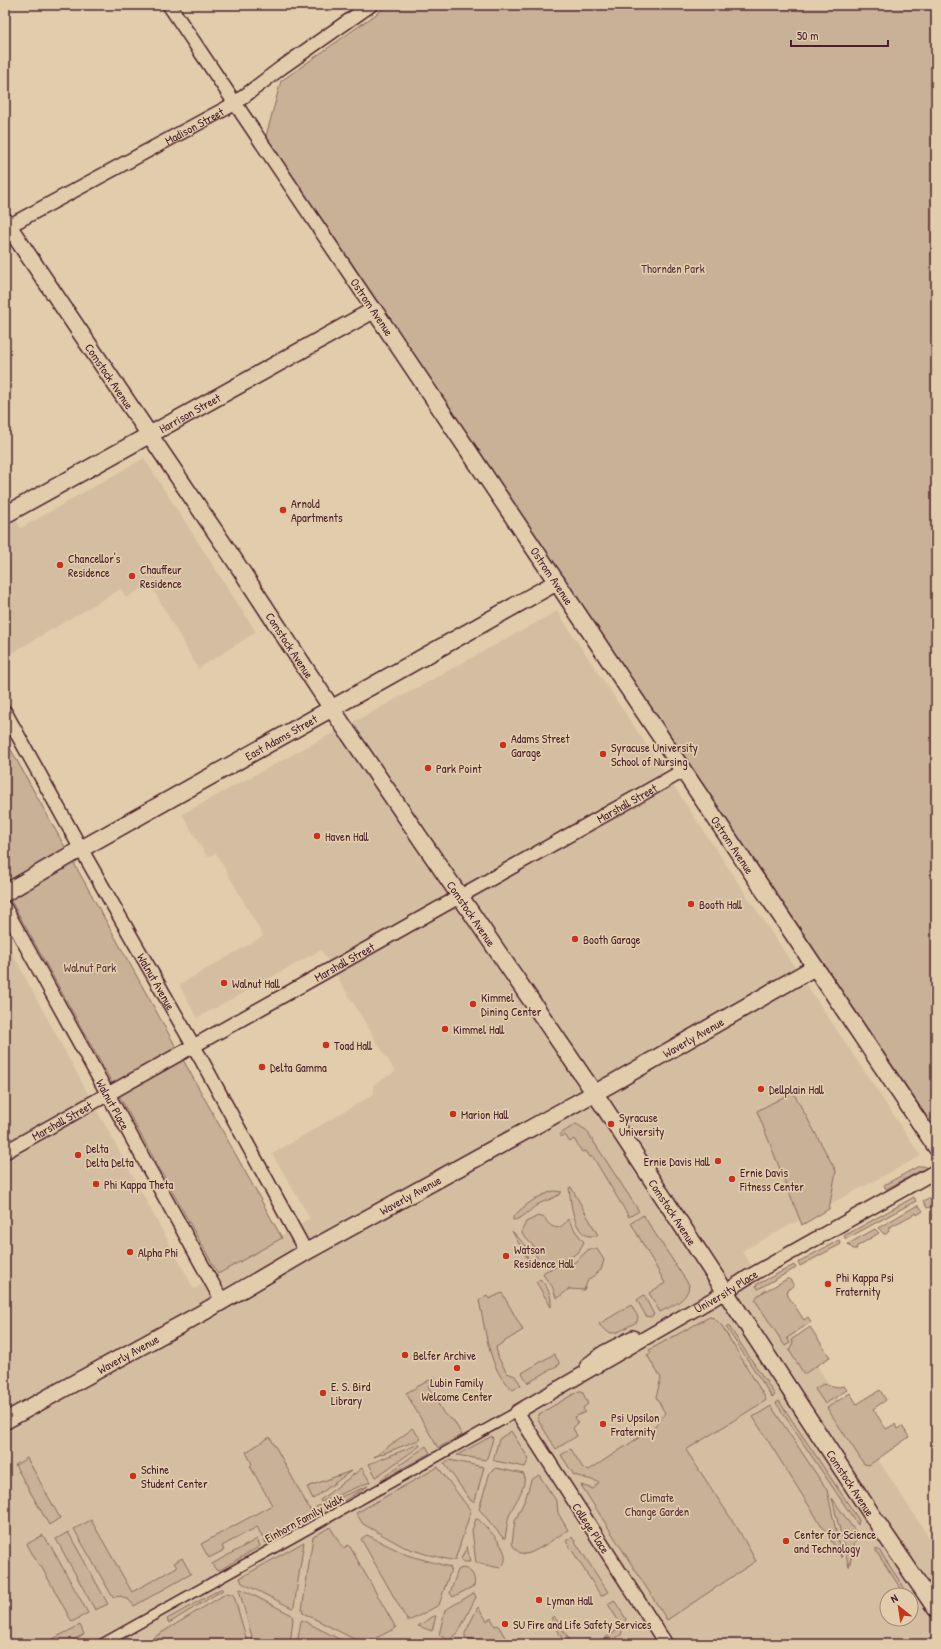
<svg xmlns="http://www.w3.org/2000/svg" width="941" height="1649" viewBox="0 0 941 1649" font-family="'Patrick Hand',sans-serif">
<rect width="100%" height="100%" fill="#e1cdac"/>
<filter id="ink" filterUnits="userSpaceOnUse"><feTurbulence type="fractalNoise" baseFrequency=".025" numOctaves="2"/><feDisplacementMap in="SourceGraphic" scale="8" xChannelSelector="R" yChannelSelector="G"/><feConvolveMatrix kernelMatrix="1 2 1 2 8 2 1 2 1" color-interpolation-filters="sRGB"/></filter>
<g filter="url(#ink)">
<g fill="#d4bea1" fill-rule="evenodd">
<polygon points="144,458 256,632 198,669 150,584 126,598 121,589 5,657 5,503 21,528"/>
<path d="M557,611l364,545 -179,95 194,297v96h-931v-704l189,349 116,-71 -38,-64 102,-60 -1,-9 22,-13 -74,-122 -124,68 -18,-33 84,-49 -47,-83 -9,4 -25,-43 231,-124zM887,1595h24v24h-24z"/>
</g>
<g fill="#c8b197" stroke="#896861">
<polygon points="389,5 936,5 936,1130 266,136 281,81"/>
<polygon points="5,739 282,1238 218,1274 5,890"/>
<polygon points="793,1092 836,1171 829,1209 802,1225 757,1111"/>
<polygon points="576,1124 586,1130 639,1211 629,1217 593,1157 590,1157 586,1151 582,1152 574,1139 570,1142 565,1135 561,1137 560,1134"/>
<polygon points="919,1166 924,1166 926,1168 886,1189 884,1185"/>
<path d="M571,1187l27,48c-24,9 -27,-32 -29,-47z"/>
<path d="M554,1191l8,1c-7,7 -17,8 -25,13 -9,6 -14,14 -24,15v-3c13,-13 24,-21 41,-26z"/>
<polygon points="936,1194 936,1202 933,1203 934,1206 927,1208 923,1201"/>
<polygon points="914,1197 916,1201 846,1239 844,1236"/>
<polygon points="916,1206 919,1206 923,1211 917,1215 916,1213 888,1228 889,1231 886,1234 884,1234 878,1228"/>
<path d="M643,1215l46,70c-1,15 -17,21 -29,27l-11,-19 16,-10 -34,-60z"/>
<path d="M538,1216l7,2c3,7 12,14 19,6 2,-2 3,-4 4,-5l8,13 8,10 -5,9 -9,7 -32,8 -4,-19 -12,-13v-4l4,-8z"/>
<polygon points="875,1229 879,1233 856,1247 857,1249 853,1249 848,1244"/>
<path d="M512,1231l14,15c0,6 0,13 7,16l-1,5z"/>
<polygon points="839,1240 841,1244 800,1266 798,1262"/>
<path d="M589,1249h8l7,11 -3,10 -13,10 -4,10 -15,-1 -11,9 -2,-1 -4,-11 -9,-11 1,-3c12,-7 21,-5 31,-10 5,-4 9,-9 14,-13z"/>
<polygon points="794,1265 796,1268 758,1289 756,1285"/>
<polygon points="789,1278 794,1286 787,1290 788,1296 804,1320 808,1317 811,1322 787,1338 790,1343 785,1346 755,1300 758,1295"/>
<path d="M540,1279c8,8 12,17 11,28l-15,-25z"/>
<path d="M502,1293l21,37 -27,17 2,10 9,16 8,3 6,9 -8,5c-24,-17 -28,-63 -34,-90l8,-4 2,3z"/>
<polygon points="644,1295 654,1315 650,1317 646,1316 637,1300"/>
<path d="M631,1305l7,12 -1,5c-17,8 -25,19 -38,2z"/>
<polygon points="709,1317 714,1318 722,1326 766,1399 765,1401 686,1450 738,1529 756,1561 667,1620 581,1485 593,1489 599,1482 574,1475 561,1455 571,1449 583,1468 589,1470 655,1427 665,1413 656,1397 661,1378 647,1355 651,1353 649,1350"/>
<polygon points="728,1325 775,1395 772,1397 726,1327"/>
<polygon points="810,1327 830,1357 804,1374 789,1350 793,1343 791,1340"/>
<polygon points="554,1354 560,1364 528,1383 522,1373"/>
<polygon points="435,1377 437,1381 428,1386 444,1414 454,1421 462,1435 438,1448 406,1393"/>
<polygon points="823,1384 838,1387 844,1386 847,1390 825,1404 815,1389"/>
<polygon points="880,1390 886,1400 873,1409 886,1429 895,1424 897,1429 902,1426 909,1437 869,1465 864,1464 827,1408 850,1393 857,1404"/>
<polygon points="579,1391 582,1391 588,1404 583,1408 585,1412 575,1417 578,1423 573,1428 577,1436 556,1449 538,1420 539,1414"/>
<polygon points="779,1401 859,1520 858,1525 776,1403"/>
<polygon points="771,1406 827,1490 842,1558 753,1417"/>
<polygon points="412,1428 421,1439 374,1457 408,1432"/>
<polygon points="511,1431 529,1459 525,1467 495,1461 493,1460 499,1439"/>
<polygon points="492,1436 493,1439 487,1458 485,1460 457,1455"/>
<polygon points="270,1437 314,1517 266,1543 257,1527 222,1546 224,1550 209,1558 201,1544 272,1505 250,1466 252,1464 246,1452"/>
<polygon points="419,1444 420,1446 376,1477 369,1464"/>
<polygon points="426,1446 430,1453 382,1480 381,1479"/>
<polygon points="27,1458 60,1518 49,1525 15,1465"/>
<polygon points="449,1460 484,1467 475,1501 471,1501 444,1463"/>
<polygon points="438,1467 471,1511 455,1560 451,1560 425,1554 404,1547 363,1524 356,1513"/>
<polygon points="362,1468 370,1482 321,1502 320,1500"/>
<path d="M496,1468l28,6c3,13 -9,28 -14,39 -3,7 -3,17 -5,25h-2l-24,-29 11,-37z"/>
<polygon points="351,1471 313,1499 307,1487"/>
<path d="M539,1475l18,27 1,11 10,17c-8,5 -33,23 -42,24 -7,0 -12,-5 -14,-11l3,-22 11,-24 5,-17z"/>
<polygon points="368,1486 321,1515 316,1507"/>
<polygon points="832,1498 857,1534 849,1567"/>
<path d="M476,1519h2c10,10 39,36 22,49l-24,-5 -4,-33z"/>
<polygon points="91,1520 132,1592 177,1567 174,1563 182,1558 191,1574 134,1606 129,1600 121,1596 115,1597 112,1596 74,1529"/>
<polygon points="330,1527 343,1548 349,1545 396,1628 372,1640 354,1639 303,1613 302,1610 313,1537"/>
<polygon points="68,1532 108,1604 95,1610 56,1539"/>
<polygon points="43,1535 48,1544 49,1543 88,1613 72,1622 41,1566 39,1566 27,1544"/>
<polygon points="367,1535 407,1555 450,1567 451,1569 439,1605 411,1620 407,1620 361,1539"/>
<polygon points="572,1537 608,1592 601,1596 566,1541"/>
<polygon points="257,1539 260,1546 220,1570 216,1570 212,1564"/>
<polygon points="304,1542 294,1607 292,1608 242,1583 240,1578"/>
<polygon points="467,1546 470,1562 462,1562 461,1559"/>
<polygon points="876,1548 879,1550 909,1595 905,1595 876,1551"/>
<path d="M462,1568c10,1 14,9 12,18l-21,11 -3,-4 8,-23z"/>
<polygon points="222,1588 223,1590 169,1623 167,1619"/>
<polygon points="241,1589 292,1615 293,1620 290,1644 254,1644 239,1590"/>
<polygon points="227,1593 232,1594 234,1596 248,1644 143,1644"/>
<polygon points="474,1593 476,1597 458,1633 449,1640 439,1635 445,1610"/>
<polygon points="614,1600 626,1619 621,1635 605,1644 595,1644 615,1632 620,1623 608,1604"/>
<polygon points="478,1607 487,1621 491,1618 495,1626 498,1625 509,1644 487,1644 473,1639 465,1638 465,1633"/>
<polygon points="434,1616 436,1616 432,1631 418,1626"/>
<polygon points="554,1616 572,1644 565,1644 551,1618"/>
<polygon points="302,1620 345,1642 347,1644 297,1644 301,1621"/>
<polygon points="80,1625 84,1634 67,1644 43,1644"/>
</g>
<g fill="none" stroke-linecap="round" stroke-linejoin="round">
<defs>
<polyline id="pedestrian" points="102,1644 517,1412"/>
<g id="minor">
<polyline points="169,5 374,310"/>
<path id="s1" d="M5,228l229,-124 47,-36 90,-63"/>
<path id="s2" d="M5,712l76,137 120,210 105,193"/>
<path id="s3" d="M5,908l217,393"/>
<path id="s4" d="M5,1152l678,-381"/>
<polyline points="587,1365 604,1352 633,1337"/>
<path id="s5" d="M666,1644l-149,-232 208,-120 23,-15 188,-106"/>
</g>
<g id="tertiary">
<path id="s6" d="M5,221l228,337 99,151 272,398 272,414 60,88"/>
<path id="s7" d="M5,515l369,-205 562,837"/>
<path id="s8" d="M5,893l76,-44 476,-267"/>
<path id="s9" d="M5,1421l197,-108 104,-61 305,-168 204,-117"/>
</g>
</defs>
<use href="#pedestrian" stroke="#4a1f2b" stroke-width="12"/>
<use href="#minor" stroke="#4a1f2b" stroke-width="16"/>
<use href="#tertiary" stroke="#4a1f2b" stroke-width="19"/>
<use href="#pedestrian" stroke="#e1cdac" stroke-width="9"/>
<use href="#minor" stroke="#e1cdac" stroke-width="13"/>
<use href="#tertiary" stroke="#e1cdac" stroke-width="16"/>
</g>
</g>
<g fill="#c8321e" stroke="#e1cdac" stroke-width="1.5">
<circle cx="283" cy="510" r="4"/>
<circle cx="60" cy="565" r="4"/>
<circle cx="132" cy="576" r="4"/>
<circle cx="503" cy="745" r="4"/>
<circle cx="603" cy="754" r="4"/>
<circle cx="428" cy="768" r="4"/>
<circle cx="317" cy="836" r="4"/>
<circle cx="691" cy="904" r="4"/>
<circle cx="575" cy="939" r="4"/>
<circle cx="224" cy="983" r="4"/>
<circle cx="473" cy="1004" r="4"/>
<circle cx="445" cy="1029" r="4"/>
<circle cx="326" cy="1045" r="4"/>
<circle cx="262" cy="1067" r="4"/>
<circle cx="761" cy="1089" r="4"/>
<circle cx="453" cy="1114" r="4"/>
<circle cx="611" cy="1124" r="4"/>
<circle cx="78" cy="1155" r="4"/>
<circle cx="718" cy="1161" r="4"/>
<circle cx="732" cy="1179" r="4"/>
<circle cx="96" cy="1184" r="4"/>
<circle cx="130" cy="1252" r="4"/>
<circle cx="506" cy="1256" r="4"/>
<circle cx="828" cy="1284" r="4"/>
<circle cx="405" cy="1355" r="4"/>
<circle cx="457" cy="1368" r="4"/>
<circle cx="323" cy="1393" r="4"/>
<circle cx="603" cy="1424" r="4"/>
<circle cx="133" cy="1476" r="4"/>
<circle cx="786" cy="1541" r="4"/>
<circle cx="539" cy="1600" r="4"/>
<circle cx="505" cy="1624" r="4"/>
</g>
<g text-anchor="middle" dominant-baseline="central" stroke-width="3.5" stroke-linejoin="round" paint-order="stroke">
<g font-size="12" fill="#4a1f2b" stroke="#e1cdac">
<text stroke="none"><textPath href="#s1" startOffset="215">Madison Street</textPath></text>
<text transform="translate(372 307) rotate(56)">Ostrom Avenue</text>
<text stroke="none"><textPath href="#s6" startOffset="187">Comstock Avenue</textPath></text>
<text stroke="none"><textPath href="#s7" startOffset="211">Harrison Street</textPath></text>
<text stroke="none"><textPath href="#s7" startOffset="742">Ostrom Avenue</textPath></text>
<text stroke="none"><textPath href="#s6" startOffset="511">Comstock Avenue</textPath></text>
<text stroke="none"><textPath href="#s8" startOffset="317">East Adams Street</textPath></text>
<text stroke="none"><textPath href="#s4" startOffset="713">Marshall Street</textPath></text>
<text stroke="none"><textPath href="#s7" startOffset="1066">Ostrom Avenue</textPath></text>
<text stroke="none"><textPath href="#s6" startOffset="835">Comstock Avenue</textPath></text>
<text stroke="none"><textPath href="#s4" startOffset="389">Marshall Street</textPath></text>
<text stroke="none"><textPath href="#s2" startOffset="309">Walnut Avenue</textPath></text>
<text stroke="none"><textPath href="#s9" startOffset="788">Waverly Avenue</textPath></text>
<text stroke="none"><textPath href="#s3" startOffset="224">Walnut Place</textPath></text>
<text stroke="none"><textPath href="#s4" startOffset="65">Marshall Street</textPath></text>
<text stroke="none"><textPath href="#s9" startOffset="464">Waverly Avenue</textPath></text>
<text stroke="none"><textPath href="#s6" startOffset="1195">Comstock Avenue</textPath></text>
<text stroke="none"><textPath href="#s5" startOffset="517">University Place</textPath></text>
<text stroke="none"><textPath href="#s9" startOffset="140">Waverly Avenue</textPath></text>
<text stroke="none"><textPath href="#s6" startOffset="1519">Comstock Avenue</textPath></text>
<text transform="translate(304 1518) rotate(-29)">Einhorn Family Walk</text>
<text transform="translate(591 1528) rotate(57)">College Place</text>
</g>
<g font-size="12" fill="#5d353b" stroke="#e1cdac">
<text x="673" y="268">Thornden Park</text>
<text x="90" y="967">Walnut Park</text>
<text x="657" y="1497">Climate<tspan x="657" dy="14">Change Garden</tspan></text>
</g>
<g font-size="12" fill="#4a1f2b" stroke="#e1cdac" text-anchor="start">
<text x="291" y="503">Arnold<tspan x="291" dy="14">Apartments</tspan></text>
<text x="68" y="558">Chancellor's<tspan x="68" dy="14">Residence</tspan></text>
<text x="140" y="569">Chauffeur<tspan x="140" dy="14">Residence</tspan></text>
<text x="511" y="738">Adams Street<tspan x="511" dy="14">Garage</tspan></text>
<text x="611" y="747">Syracuse University<tspan x="611" dy="14">School of Nursing</tspan></text>
<text x="436" y="768">Park Point</text>
<text x="325" y="836">Haven Hall</text>
<text x="699" y="904">Booth Hall</text>
<text x="583" y="939">Booth Garage</text>
<text x="232" y="983">Walnut Hall</text>
<text x="481" y="997">Kimmel<tspan x="481" dy="14">Dining Center</tspan></text>
<text x="453" y="1029">Kimmel Hall</text>
<text x="334" y="1045">Toad Hall</text>
<text x="270" y="1067">Delta Gamma</text>
<text x="769" y="1089">Dellplain Hall</text>
<text x="461" y="1114">Marion Hall</text>
<text x="619" y="1117">Syracuse<tspan x="619" dy="14">University</tspan></text>
<text x="86" y="1148">Delta<tspan x="86" dy="14">Delta Delta</tspan></text>
<text x="710" y="1161" text-anchor="end">Ernie Davis Hall</text>
<text x="740" y="1172">Ernie Davis<tspan x="740" dy="14">Fitness Center</tspan></text>
<text x="104" y="1184">Phi Kappa Theta</text>
<text x="514" y="1249">Watson<tspan x="514" dy="14">Residence Hall</tspan></text>
<text x="138" y="1252">Alpha Phi</text>
<text x="836" y="1277">Phi Kappa Psi<tspan x="836" dy="14">Fraternity</tspan></text>
<text x="413" y="1355">Belfer Archive</text>
<text x="457" y="1382" text-anchor="middle">Lubin Family<tspan x="457" dy="14">Welcome Center</tspan></text>
<text x="331" y="1386">E. S. Bird<tspan x="331" dy="14">Library</tspan></text>
<text x="611" y="1417">Psi Upsilon<tspan x="611" dy="14">Fraternity</tspan></text>
<text x="141" y="1469">Schine<tspan x="141" dy="14">Student Center</tspan></text>
<text x="794" y="1534">Center for Science<tspan x="794" dy="14">and Technology</tspan></text>
<text x="547" y="1600">Lyman Hall</text>
<text x="513" y="1624">SU Fire and Life Safety Services</text>
</g>
</g>
<rect width="941" height="1649" fill="none" stroke="#e1cdac" stroke-width="20"/>
<rect x="10" y="10" width="921" height="1629" fill="none" stroke="#4a1f2b" stroke-width="1.5" filter="url(#ink)"/>
<g transform="translate(899 1607) rotate(330)"><circle r="19" fill="#e1cdac" stroke="#a58778"/>
<path d="M0-3L7 15L0 10L-7 15Z" fill="#c8321e"/>
<text y="-6" font-size="11" font-weight="bold" text-anchor="middle" fill="#4a1f2b">N</text>
</g>
<path d="M791 40v6h97v-6" fill="none" stroke="#4a1f2b" stroke-width="2"/>
<text x="797" y="40" font-size="12" fill="#4a1f2b" stroke="#e1cdac" stroke-width="3" paint-order="stroke">50 m</text>
</svg>
